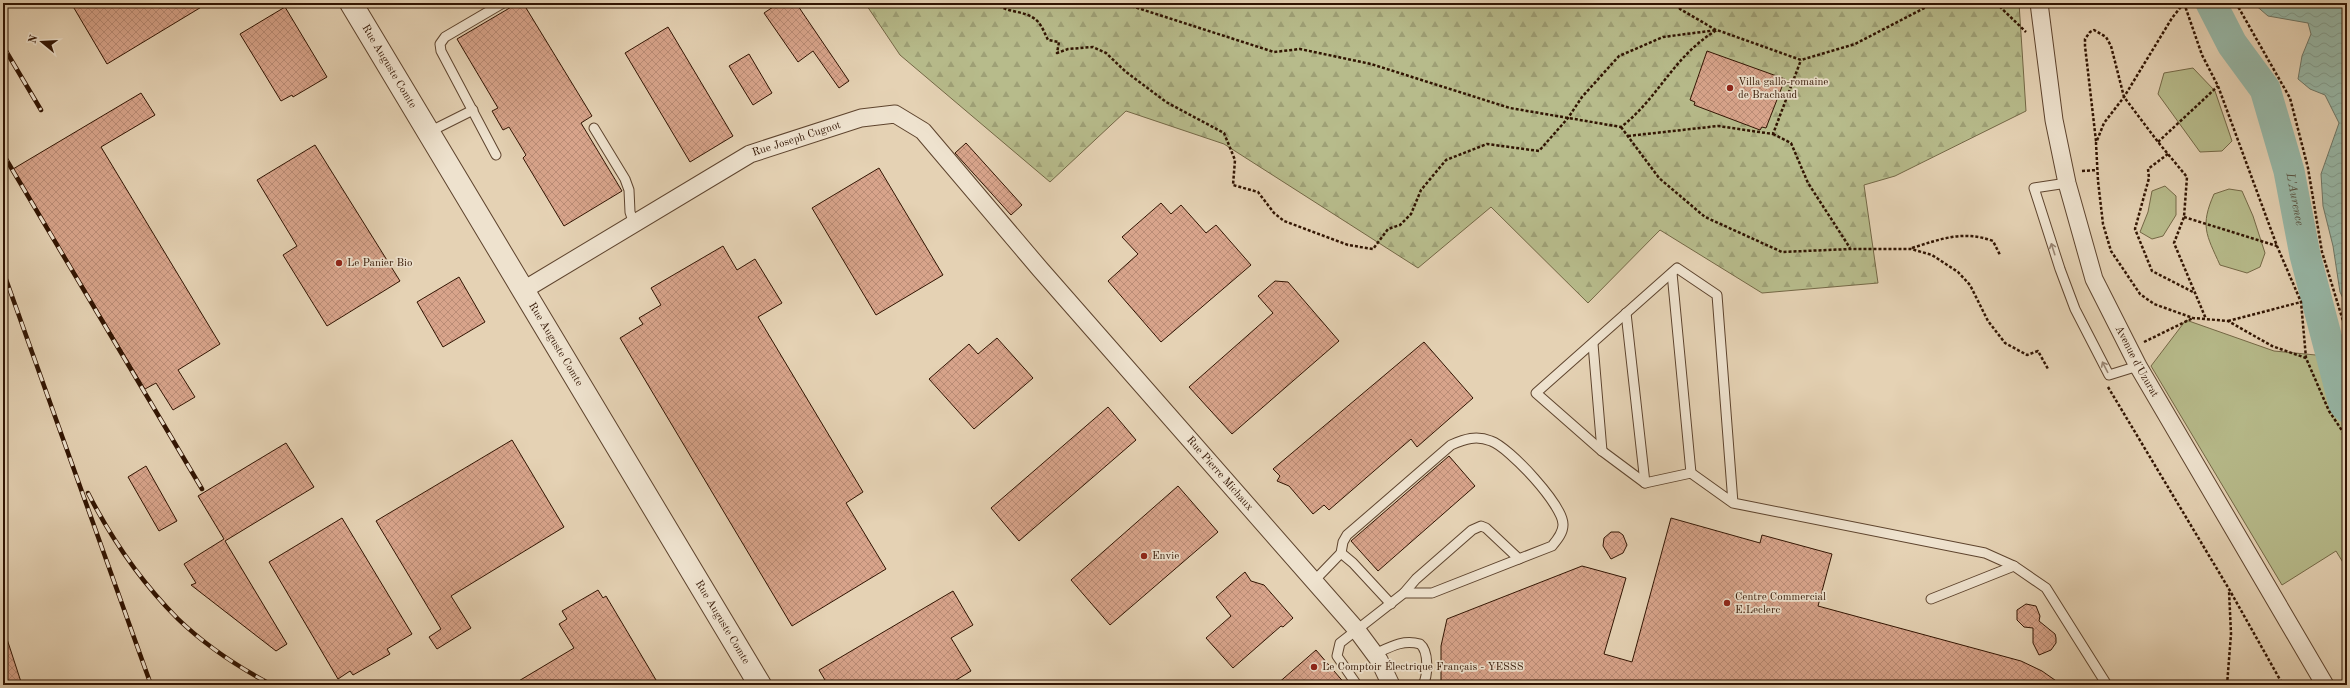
<svg xmlns="http://www.w3.org/2000/svg" width="2350" height="688" viewBox="0 0 2350 688" font-family="'Old Standard TT',serif">
<defs>
<pattern id="forest-firs" width="22" height="20" patternUnits="userSpaceOnUse"><rect width="22" height="20" fill="#b7bb8b"/><path d="M5 1l3.5 6h-7zM16 11l3.5 6h-7z" fill="#9ea076"/></pattern>
<pattern id="water-waves" width="16" height="10" patternUnits="userSpaceOnUse"><rect width="16" height="10" fill="#97b8a8"/><path d="M0 5q4-4 8 0t8 0" fill="none" stroke="#839d8f"/></pattern>
<pattern id="building-cross-hatch" width="8" height="8" patternUnits="userSpaceOnUse"><rect width="8" height="8" fill="#d8a48b"/><path d="M0 0l8 8M0 8l8-8" fill="none" stroke="#ba8c76"/></pattern>
</defs>
<rect width="100%" height="100%" fill="#e5d2b4"/>
<filter id="stains"><feTurbulence type="fractalNoise" baseFrequency=".005" numOctaves="4"/><feColorMatrix values="0 0 0 0 .2 0 0 0 0 .09 0 0 0 0 .02 0 0 0 .5 -.17"/></filter>
<radialGradient id="worn" r=".72"><stop offset=".6" stop-color="#630" stop-opacity="0"/><stop offset="1" stop-color="#630" stop-opacity=".3"/></radialGradient>
<g fill="#b7bb8b" stroke="#746846">
<polygon points="2193,68 2215,91 2232,141 2222,151 2200,152 2158,94 2164,73"/>
<polygon points="2165,186 2176,196 2176,215 2163,236 2152,239 2140,232 2148,212 2152,191"/>
<path d="M2229,189l13,2 11,25 12,37 -5,14 -13,6 -27,-8c-14,-31 -20,-39 -6,-71z"/>
<polygon points="2186,320 2274,351 2347,358 2347,569 2336,551 2282,585 2151,366"/>
</g>
<polygon fill="url(#forest-firs)" stroke="#746846" points="865,3 2019,3 2026,111 1895,176 1864,185 1878,283 1762,293 1660,230 1588,303 1491,207 1418,268 1224,144 1126,111 1050,182 900,55"/>
<polygon fill="url(#water-waves)" stroke="#6e7666" points="2253,3 2347,3 2347,307 2340,292 2333,246 2323,206 2321,174 2339,123 2325,95 2310,89 2298,79 2302,56 2311,34 2308,23 2268,16"/>
<g fill="none" stroke-linecap="round" stroke-linejoin="round">
<path stroke="#97b8a8" stroke-width="31" id="s1" d="M2211,3l21,41 33,45 24,82 16,84 39,149 3,3"/>
</g>
<g fill="url(#building-cross-hatch)" stroke="#311402">
<polygon points="71,3 208,3 107,64"/>
<polygon points="518,3 523,3 592,116 581,123 622,191 564,226 523,158 526,155 509,127 503,130 492,111 498,108 457,39"/>
<polygon points="779,3 796,3 849,81 839,88 813,51 798,62 764,13"/>
<polygon points="285,7 327,77 293,97 292,95 281,101 240,34"/>
<polygon points="668,27 733,136 690,162 625,53"/>
<polygon points="1707,51 1785,79 1766,128 1762,127 1760,130 1694,105 1695,102 1690,100"/>
<polygon points="749,54 772,93 753,105 729,66"/>
<polygon points="141,93 155,115 101,147 220,344 178,370 195,397 173,410 156,383 145,389 13,169"/>
<polygon points="966,143 1022,205 1011,215 955,153"/>
<polygon points="315,145 400,281 327,326 283,255 297,246 257,180"/>
<polygon points="879,168 943,275 876,315 812,208"/>
<polygon points="1161,203 1171,214 1181,205 1206,233 1216,225 1251,265 1161,342 1108,281 1138,254 1122,237"/>
<polygon points="723,246 737,270 755,259 782,303 758,317 863,492 846,503 886,569 792,626 620,338 643,324 639,318 661,305 651,288"/>
<polygon points="459,277 485,322 443,347 417,302"/>
<polygon points="1275,281 1288,282 1339,341 1232,434 1189,387 1273,313 1258,296"/>
<polygon points="997,338 1033,378 974,429 929,379 969,344 978,354"/>
<polygon points="1424,342 1473,398 1417,447 1411,439 1329,510 1324,505 1313,514 1289,486 1277,481 1280,476 1273,469"/>
<polygon points="1108,407 1136,440 1019,541 991,508"/>
<polygon points="512,440 564,527 451,596 471,628 437,649 429,637 441,629 376,521"/>
<polygon points="286,443 314,487 225,541 287,644 276,651 191,585 196,583 184,564 224,539 198,496"/>
<polygon points="1449,456 1475,486 1378,571 1351,541"/>
<polygon points="146,466 177,521 159,531 128,477"/>
<polygon points="1178,486 1218,532 1110,625 1071,580"/>
<polygon points="342,518 412,634 387,649 390,654 353,675 350,671 338,679 269,562"/>
<polygon points="1671,518 1760,543 1762,535 1832,554 1818,606 2021,661 2042,671 2062,685 1441,685 1441,646 1447,619 1582,566 1626,578 1604,654 1632,662"/>
<polygon points="1611,532 1619,532 1623,535 1627,545 1623,553 1611,559 1603,546 1604,538"/>
<polygon points="1245,572 1251,581 1264,585 1293,618 1283,627 1281,626 1233,668 1206,638 1231,616 1216,597"/>
<polygon points="598,590 603,598 606,596 659,685 512,685 574,648 559,624 567,619 562,611"/>
<polygon points="953,591 973,625 951,638 971,671 948,685 828,685 819,670"/>
<polygon points="2026,604 2036,606 2040,616 2039,621 2055,634 2056,638 2056,643 2051,650 2039,655 2033,643 2033,628 2024,627 2017,620 2017,610"/>
<polygon points="3,636 6,636 22,685 3,685"/>
<polygon points="1316,650 1346,685 1276,685"/>
</g>
<g fill="none" stroke-linecap="round" stroke-linejoin="round">
<defs>
<g id="service">
<polyline points="594,128 625,179 629,190 630,212 634,224"/>
<polyline points="429,132 473,110"/>
<polyline points="496,155 441,51 440,44 445,37 503,3"/>
<polyline points="2067,183 2034,188 2060,269 2075,309 2109,375 2138,366"/>
<polyline points="1672,273 1691,473"/>
<polyline points="1626,313 1645,483"/>
<polyline points="1593,344 1602,451"/>
<polyline points="1733,503 1717,295 1677,268 1536,393 1602,451 1645,483 1691,473 1733,503 1985,553 2014,566 2046,588 2107,685"/>
<polyline points="1341,553 1353,563 1391,604"/>
<path d="M1314,581l27,-28 2,-11 4,-7 104,-90c14,-6 25,-10 40,-4 18,6 73,65 72,84 0,8 -6,15 -11,21l-120,47h-28l-64,50 -3,13 20,29"/>
<polyline points="1404,593 1416,579 1472,530 1481,526 1486,528 1519,559"/>
<polyline points="1931,599 2014,566"/>
<path d="M1375,654c15,-7 28,-15 45,-10 9,7 8,31 3,41"/>
</g>
<g id="minor">
<path id="s2" d="M2039,3l15,117 13,63 27,96 44,87 187,319"/>
<path id="s3" d="M522,291l228,-137 111,-36 34,-4 28,17 117,138 316,360 23,31 12,25"/>
</g>
<g id="tertiary">
<path id="s4" d="M351,3l409,682"/>
</g>
</defs>
<use href="#service" stroke="#5e442e" stroke-width="11"/>
<use href="#minor" stroke="#5e442e" stroke-width="19"/>
<use href="#tertiary" stroke="#5e442e" stroke-width="24"/>
<g stroke="#311402" stroke-width="2.5" stroke-dasharray="3 2" stroke-linecap="butt">
<path d="M995,3c11,10 28,7 40,16 6,4 10,15 13,21l11,2 -2,11 11,-4 25,-2 13,6 20,19 40,30 58,31 11,27 -2,25 25,7 16,21 10,8 64,24 25,4 15,-20 12,-4 11,-11 10,-24 25,-30 41,-16 52,7 29,-33 14,-21 37,-41 44,-19 54,-7"/>
<path d="M1122,3l152,49 26,-3 71,15 139,44 111,19c38,-29 52,-71 96,-97l84,30 54,-16 79,-41"/>
<polyline points="1678,3 1680,9 1716,30"/>
<polyline points="1996,3 2026,32"/>
<polyline points="2184,3 2172,18 2124,97 2104,123 2096,143 2098,181 2103,224 2111,251 2140,294 2154,304 2193,318 2228,321 2272,346 2306,358"/>
<polyline points="2184,3 2202,55 2218,86 2277,246 2301,302 2306,358 2329,411 2347,438"/>
<polyline points="2236,3 2290,98 2308,168 2322,252 2347,334"/>
<polyline points="1621,127 1659,178 1705,217 1782,252 1850,249 1911,249 1932,255 1958,272 1970,285 1988,321 2005,343 2027,355 2038,351 2048,369"/>
<polyline points="1773,134 1791,143 1808,183 1850,248"/>
<polyline points="1628,136 1718,126 1773,134 1801,60"/>
<polyline points="2096,141 2085,46 2085,39 2090,32 2094,30 2106,37 2111,46 2124,97 2158,142 2187,177 2184,217 2174,243 2206,319"/>
<polyline points="2158,142 2218,86"/>
<polyline points="2168,154 2148,169 2149,178 2135,229 2152,271 2193,292"/>
<polyline points="2082,171 2097,170"/>
<polyline points="2184,217 2277,246"/>
<path d="M1912,248c29,-9 51,-18 81,-7l7,14"/>
<polyline points="2228,321 2301,302"/>
<polyline points="2144,342 2193,318"/>
<polyline points="2108,387 2229,589 2283,685"/>
<polyline points="2227,685 2231,634 2229,590"/>
</g>
<use href="#service" stroke="#eee2ce" stroke-width="9"/>
<use href="#minor" stroke="#eee2ce" stroke-width="17"/>
<use href="#tertiary" stroke="#eee2ce" stroke-width="22"/>
<defs>
<g id="rail">
<polyline points="3,46 41,110"/>
<polyline points="3,154 202,489"/>
<polyline points="3,271 151,685"/>
<path d="M88,493c23,45 54,90 90,126 27,26 60,48 94,66"/>
</g>
</defs>
<use href="#rail" stroke="#311402" stroke-width="4.5"/>
<use href="#rail" stroke="#eee2ce" stroke-width="3" stroke-dasharray="9" stroke-linecap="butt"/>
</g>
<defs><path id="oneway-shaft" d="M-6 0H5M1.5-3L5.5 0L1.5 3" fill="none" stroke-width="1.6" stroke-linecap="round" stroke-linejoin="round"/></defs>
<g stroke="#998572">
<use href="#oneway-shaft" transform="translate(2053 249) rotate(-108)"/>
<use href="#oneway-shaft" transform="translate(2105 367) rotate(-117)"/>
</g>
<g fill="#8f2418" stroke="#eee2ce" stroke-width="1.5">
<circle cx="1730" cy="88" r="4"/>
<circle cx="339" cy="263" r="4"/>
<circle cx="1144" cy="556" r="4"/>
<circle cx="1727" cy="603" r="4"/>
<circle cx="1314" cy="667" r="4"/>
</g>
<g text-anchor="middle" dominant-baseline="central" stroke-width="3.5" stroke-linejoin="round" paint-order="stroke">
<g font-size="11" fill="#311402" stroke="#eee2ce">
<text stroke="none"><textPath href="#s4" startOffset="74">Rue Auguste Comte</textPath></text>
<text stroke="none"><textPath href="#s3" startOffset="315">Rue Joseph Cugnot</textPath></text>
<text stroke="none"><textPath href="#s4" startOffset="398">Rue Auguste Comte</textPath></text>
<text stroke="none"><textPath href="#s2" startOffset="375">Avenue d'Uzurat</textPath></text>
<text stroke="none"><textPath href="#s3" startOffset="903">Rue Pierre Michaux</textPath></text>
<text stroke="none"><textPath href="#s4" startOffset="722">Rue Auguste Comte</textPath></text>
</g>
<g font-size="11" fill="#311402" stroke="#eee2ce" text-anchor="start">
<text x="1738" y="82">Villa gallo-romaine<tspan x="1738" dy="13">de Brachaud</tspan></text>
<text x="347" y="263">Le Panier Bio</text>
<text x="1152" y="556">Envie</text>
<text x="1735" y="597">Centre Commercial<tspan x="1735" dy="13">E.Leclerc</tspan></text>
<text x="1322" y="667">Le Comptoir Électrique Français - YESSS</text>
</g>
<g font-size="12" font-style="italic" fill="#554d3c" stroke="#eee2ce">
<text stroke="none"><textPath href="#s1" startOffset="216">L'Aurence</textPath></text>
</g>
</g>
<rect width="2350" height="688" fill="none" stroke="#e5d2b4" stroke-width="16"/>
<rect x="4" y="4" width="2342" height="680" fill="none" stroke="#311402" stroke-width="2"/>
<rect x="8" y="8" width="2334" height="672" fill="none" stroke="#311402"/>
<g transform="translate(42 42) rotate(288)" stroke="#eee2ce" stroke-width="3" paint-order="stroke">
<path d="M0-3L7 15L0 10L-7 15Z" fill="#311402"/>
<text y="-6" font-size="11" font-weight="bold" text-anchor="middle" fill="#311402">N</text>
</g>
<rect width="100%" height="100%" filter="url(#stains)"/>
<rect width="100%" height="100%" fill="url(#worn)"/>
</svg>
